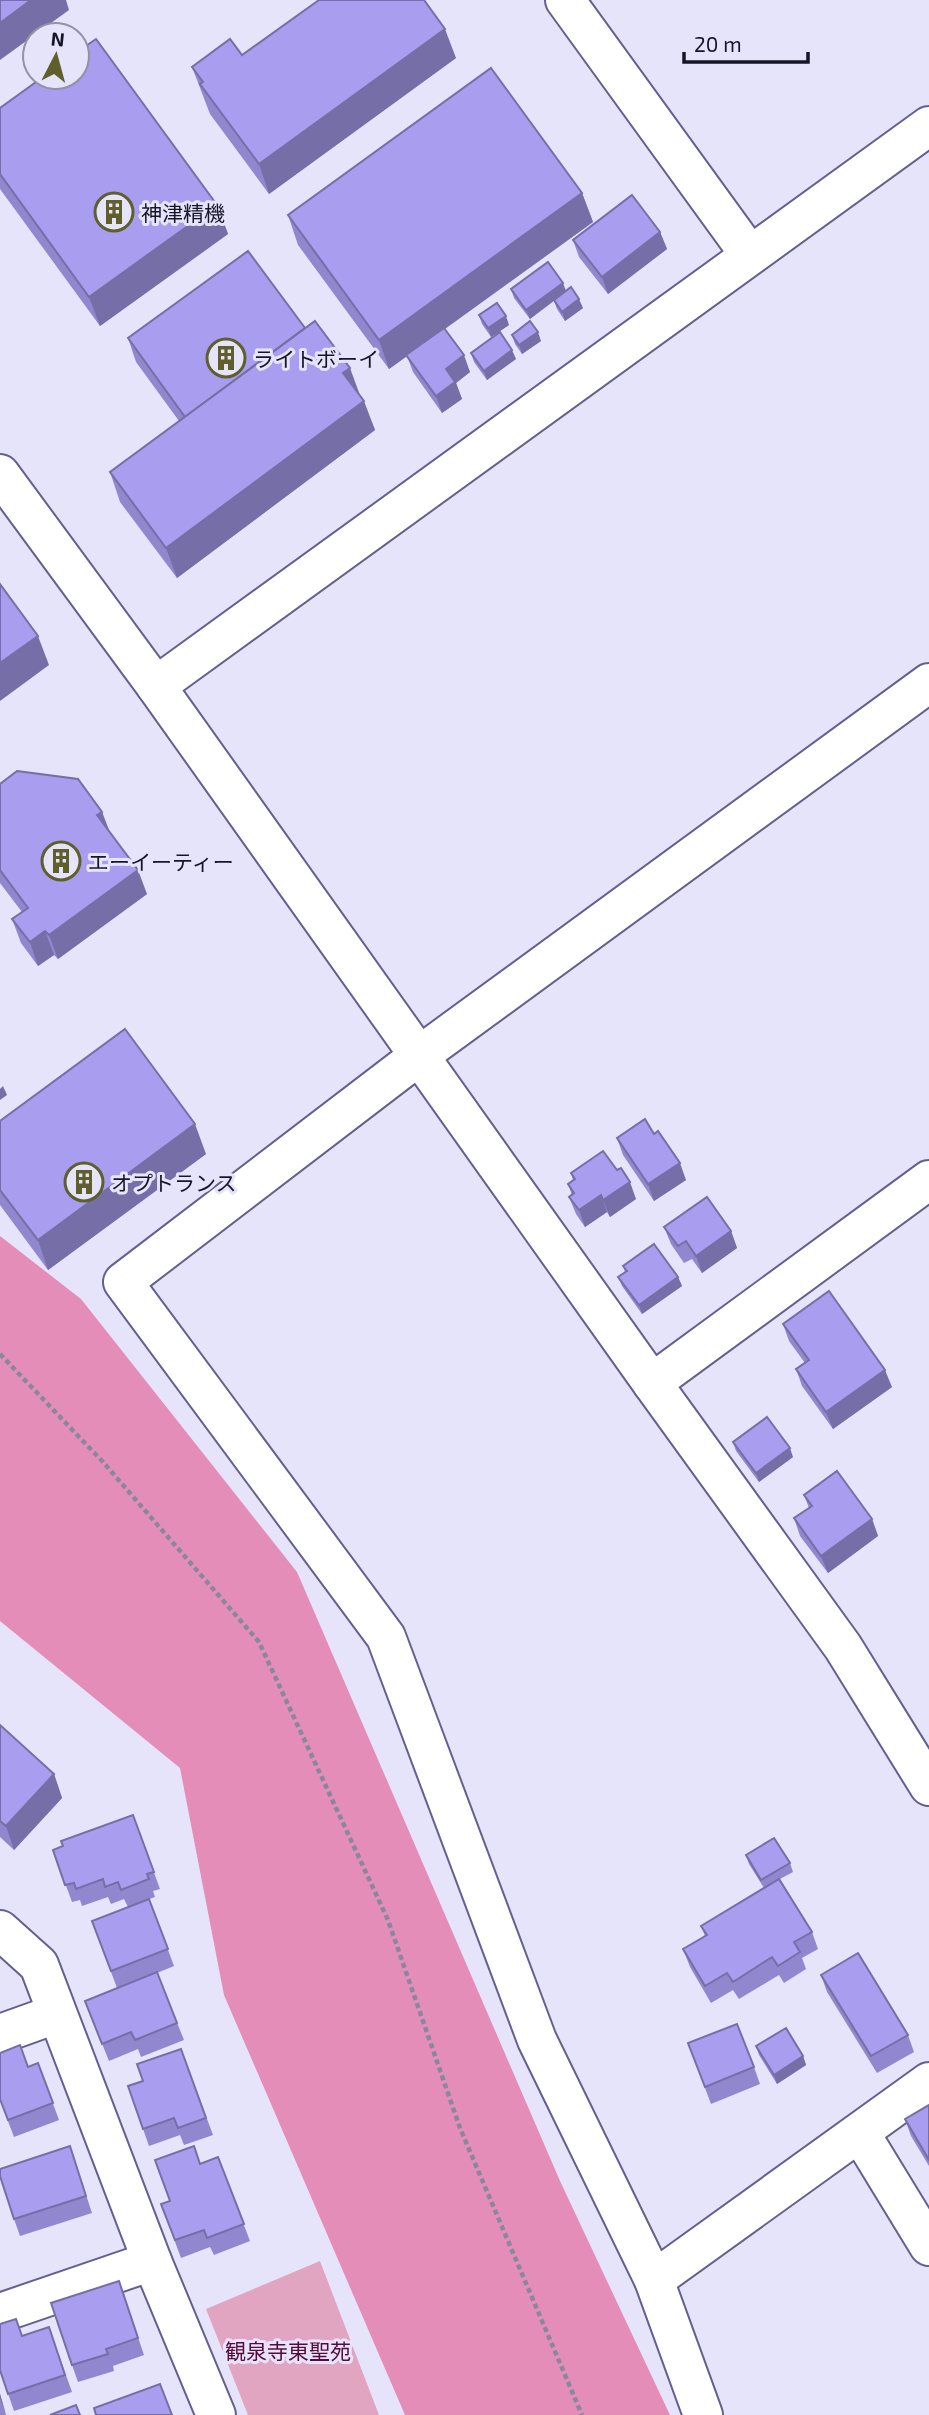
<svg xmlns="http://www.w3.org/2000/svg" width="929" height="2415" viewBox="0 0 929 2415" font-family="'Exo 2','Noto Sans JP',sans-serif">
<rect width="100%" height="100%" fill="#e6e4fb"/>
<polygon fill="#e1a4c1" points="320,2261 379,2415 248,2415 206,2309"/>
<polygon fill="#e48db8" points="0,1236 81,1299 297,1572 560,2181 670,2415 405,2415 224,1995 180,1768 0,1621"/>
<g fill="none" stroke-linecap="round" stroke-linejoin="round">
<defs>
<g id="street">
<polyline points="652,1383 929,1180"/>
<polyline points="0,1930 39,1965 152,2261 216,2415"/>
<polyline points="0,2034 56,2014"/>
<polyline points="860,2133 929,2246"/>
<polyline points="654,2280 929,2082"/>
<polyline points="0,2313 152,2261"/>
<polyline points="703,2415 654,2280 537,2040 386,1637 123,1282 420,1055 929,683"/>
</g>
<g id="secondary">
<polyline points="565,0 750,255"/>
<polyline points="0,474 156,686 652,1383 843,1647 929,1786"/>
<polyline points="156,686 929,126"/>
</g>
</defs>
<use href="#street" stroke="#655f8f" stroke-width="42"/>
<use href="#secondary" stroke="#655f8f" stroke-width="42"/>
<polyline stroke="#89879c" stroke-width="4.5" stroke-dasharray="5 3.5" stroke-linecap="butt" points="0,1354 103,1462 259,1642 388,1920 460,2128 582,2415"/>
<use href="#street" stroke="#fff" stroke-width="38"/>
<use href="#secondary" stroke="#fff" stroke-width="38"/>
</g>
<g fill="#9087ce">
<polygon points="242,55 456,58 269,194 210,114 192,67"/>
<polygon points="0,108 217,205 228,234 100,326 0,189"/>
<polygon points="582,193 593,222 445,329 470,372 456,383 462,399 442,413 413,372 407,356 389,369 298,245 288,215"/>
<polygon points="660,232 667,249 608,294 579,257 573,240"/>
<polygon points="511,289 566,291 583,308 565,321 557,309 554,301 530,319 514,298"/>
<polygon points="479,315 509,325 491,337 482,324"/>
<polygon points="305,328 360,395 375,430 177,578 120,502 110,472 179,421 136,362 128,338"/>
<polygon points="512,335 541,341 522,354 515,344"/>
<polygon points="471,353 516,359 487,380 474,362"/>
<polygon points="0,784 102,812 109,830 147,894 58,959 54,955 38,966 21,943 12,919 22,912 0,883"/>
<polygon points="0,1121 206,1154 48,1270 0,1205"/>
<polygon points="617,1138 686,1180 654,1201 623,1155"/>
<polygon points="571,1173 636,1199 610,1217 607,1212 585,1227 576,1214 569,1197 572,1195 568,1184 573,1180"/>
<polygon points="664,1227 731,1231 737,1248 702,1273 692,1259 684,1263 671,1244"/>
<polygon points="623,1266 678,1277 682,1286 642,1314 622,1286 618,1277 625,1272"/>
<polygon points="783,1324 892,1387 833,1429 802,1386 796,1369 805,1363 789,1341"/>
<polygon points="733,1442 793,1457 759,1482 736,1451"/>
<polygon points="804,1495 872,1519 878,1536 828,1573 800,1536 794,1518 809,1508"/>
<polygon points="0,1725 54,1774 62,1798 14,1850 0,1837"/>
<polygon points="133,1815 160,1889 153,1891 155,1897 128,1907 124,1899 111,1904 108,1897 82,1906 80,1900 72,1902 53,1850"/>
<polygon points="746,1855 790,1863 793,1872 780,1879 812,1932 818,1949 802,1958 806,1969 784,1983 779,1975 739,1999 733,1990 711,2003 690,1967 683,1949 705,1936 701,1926 764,1888 749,1864"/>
<polygon points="149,1899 174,1966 157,1973 184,2040 141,2057 138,2049 109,2061 85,2001 117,1988 92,1921"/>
<polygon points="821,1975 908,2035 914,2052 877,2073 827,1992"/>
<polygon points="688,2043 754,2067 760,2084 711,2104"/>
<polygon points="756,2046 803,2056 806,2065 777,2084 759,2055"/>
<polygon points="181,2049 213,2135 184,2145 180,2135 149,2146 128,2086 143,2081"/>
<polygon points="38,2063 59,2120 14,2137 0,2100 28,2067"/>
<polygon points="929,2105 929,2166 911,2136 905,2119"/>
<polygon points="70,2146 92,2213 20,2236 14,2219"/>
<polygon points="218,2157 250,2241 214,2255 210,2247 181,2258 161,2204 170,2201 200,2164"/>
<polygon points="119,2281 144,2355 113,2366 114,2371 78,2382 72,2365"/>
<polygon points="49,2327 72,2392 14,2411 0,2370"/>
<polygon points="0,2394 6,2415 0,2415"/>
</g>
<g fill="#766ea7">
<polygon points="31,0 66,0 69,10 0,60 0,23"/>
<polygon points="445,29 456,58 269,194 259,164"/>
<polygon points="582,193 593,222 389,369 379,340"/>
<polygon points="217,205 228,234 100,326 89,297"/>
<polygon points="660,232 667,249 608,294 602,277"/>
<polygon points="563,283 566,291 530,319 526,310"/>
<polygon points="579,299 583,308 565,321 562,312"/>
<polygon points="506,316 509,325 491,337 488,328"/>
<polygon points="538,332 541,341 522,354 519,345"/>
<polygon points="512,350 516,359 487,380 484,371"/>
<polygon points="464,355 470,372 456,383 462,399 442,413 436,396 446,369"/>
<polygon points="350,368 361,398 343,373"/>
<polygon points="364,401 375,430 177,578 166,548"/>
<polygon points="38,636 49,665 0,701 0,663"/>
<polygon points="102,812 111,836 97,815"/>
<polygon points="138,870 147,894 58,959 49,935"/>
<polygon points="45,931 54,955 38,966 30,942"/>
<polygon points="3,1086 7,1095 0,1100 0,1089"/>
<polygon points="195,1124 206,1154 48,1270 38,1240"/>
<polygon points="680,1163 686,1180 654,1201 648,1184"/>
<polygon points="630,1182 636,1199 610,1217 603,1200"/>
<polygon points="601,1195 607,1212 585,1227 579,1210"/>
<polygon points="731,1231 737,1248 702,1273 696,1256"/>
<polygon points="678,1277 682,1286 642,1314 639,1305"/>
<polygon points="885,1370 892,1387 833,1429 826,1412"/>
<polygon points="790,1448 793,1457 759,1482 756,1473"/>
<polygon points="872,1519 878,1536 828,1573 821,1556"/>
<polygon points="54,1774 62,1798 14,1850 6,1826"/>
<polygon points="803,2056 806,2065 777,2084 774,2075"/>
<polygon points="0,2394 6,2415 0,2398"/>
</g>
<g fill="#a89def" stroke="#766ea7" stroke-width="2">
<polygon points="0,0 31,0 0,23"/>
<polygon points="319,0 424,0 445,29 259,164 200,84 203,82 192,67 230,39 242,55"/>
<polygon points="96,39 217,205 89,297 0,174 0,108 43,77 77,77 77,52"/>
<polygon points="491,68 582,193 379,340 288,215"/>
<polygon points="632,195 660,232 602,277 573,240"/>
<polygon points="248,251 305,328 185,417 128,338"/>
<polygon points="548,262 563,283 526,310 511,289"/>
<polygon points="571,287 579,299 562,312 554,300"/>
<polygon points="497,303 506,316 488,328 479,315"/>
<polygon points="315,321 350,368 343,373 364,401 166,548 110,472"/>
<polygon points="530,321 538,332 519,345 512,335"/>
<polygon points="444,328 464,355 446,369 455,382 436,396 406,355"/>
<polygon points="500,332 512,350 484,371 471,353"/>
<polygon points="0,584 38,636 0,663"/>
<polygon points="17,771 78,779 102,812 97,815 138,870 49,935 45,931 30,942 12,919 28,908 0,870 0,784"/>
<polygon points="125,1029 195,1124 38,1240 0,1190 0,1121"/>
<polygon points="645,1119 654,1134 658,1131 680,1163 648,1184 617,1138"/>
<polygon points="603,1151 617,1170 621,1168 630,1182 603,1200 601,1195 579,1210 569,1197 574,1193 568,1184 575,1179 571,1173"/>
<polygon points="707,1197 731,1231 696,1256 686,1241 678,1246 664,1227"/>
<polygon points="654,1244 678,1277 639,1305 618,1277 627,1271 623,1266"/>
<polygon points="829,1291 885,1370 826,1412 796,1369 809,1360 783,1324"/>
<polygon points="767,1417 790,1448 756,1473 733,1442"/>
<polygon points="837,1471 872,1519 821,1556 794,1518 812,1506 804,1495"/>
<polygon points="0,1725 54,1774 6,1826 0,1821"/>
<polygon points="133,1815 154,1872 147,1874 149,1879 121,1890 118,1882 105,1887 103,1879 76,1889 74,1883 65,1885 53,1850 63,1846 61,1841"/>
<polygon points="774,1838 790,1863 761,1880 746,1855"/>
<polygon points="779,1879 812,1932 794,1942 800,1952 778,1966 772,1957 733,1982 727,1973 705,1986 683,1949 707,1935 701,1926"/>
<polygon points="149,1899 168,1949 111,1971 92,1921"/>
<polygon points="858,1953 908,2035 871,2056 821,1975"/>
<polygon points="157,1972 177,2023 135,2040 131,2032 102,2044 85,2001"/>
<polygon points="737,2024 754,2067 705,2087 688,2043"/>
<polygon points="786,2028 803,2056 774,2075 756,2046"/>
<polygon points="20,2045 28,2067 38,2063 53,2103 8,2120 0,2099 0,2053"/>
<polygon points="181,2049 206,2118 178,2128 174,2118 143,2129 128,2086 143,2081 137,2064"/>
<polygon points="929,2105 929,2160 905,2119"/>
<polygon points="70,2146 86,2196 14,2219 0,2176 0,2169"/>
<polygon points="194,2146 200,2164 218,2157 244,2224 207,2238 204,2230 175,2240 161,2204 170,2201 155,2160"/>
<polygon points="119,2281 138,2338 106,2349 108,2354 72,2365 51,2303"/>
<polygon points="16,2319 22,2336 49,2327 65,2375 8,2394 0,2370 0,2324"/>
<polygon points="160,2384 172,2415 96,2415 94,2408"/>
<polygon points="76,2405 80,2415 50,2415"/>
</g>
<defs>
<symbol id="building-ring" viewBox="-11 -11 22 22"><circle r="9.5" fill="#e6e4fb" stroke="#5f5f2c" stroke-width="1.5"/><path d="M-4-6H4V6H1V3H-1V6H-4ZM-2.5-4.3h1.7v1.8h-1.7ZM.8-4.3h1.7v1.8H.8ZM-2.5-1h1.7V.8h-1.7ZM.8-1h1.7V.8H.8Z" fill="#5f5f2c"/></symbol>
</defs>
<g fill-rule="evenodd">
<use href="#building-ring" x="92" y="190" width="44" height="44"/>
<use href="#building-ring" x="204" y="336" width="44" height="44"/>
<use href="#building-ring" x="39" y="839" width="44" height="44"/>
<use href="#building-ring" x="62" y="1160" width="44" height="44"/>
</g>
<g text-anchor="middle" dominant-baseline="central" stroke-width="6" stroke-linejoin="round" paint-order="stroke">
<g font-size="21" fill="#171427" stroke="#e6e4fb" text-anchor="start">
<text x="141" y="212">神津精機</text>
<text x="253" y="358">ライトボーイ</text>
<text x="88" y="861">エーイーティー</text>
<text x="111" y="1182">オプトランス</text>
</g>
<g font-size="21" fill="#570939" stroke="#e6e4fb">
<text x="288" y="2350">観泉寺東聖苑</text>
</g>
</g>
<g transform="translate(56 56) rotate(6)"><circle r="33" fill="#e6e4fb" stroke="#9391a6" stroke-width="2"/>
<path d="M0-5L12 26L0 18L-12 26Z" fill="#5f5f2c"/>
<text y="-10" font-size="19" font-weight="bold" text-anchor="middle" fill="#171427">N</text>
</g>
<path d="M684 52v10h124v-10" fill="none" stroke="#171427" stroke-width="3.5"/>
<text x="694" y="52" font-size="21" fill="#171427" stroke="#e6e4fb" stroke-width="5" paint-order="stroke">20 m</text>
</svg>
